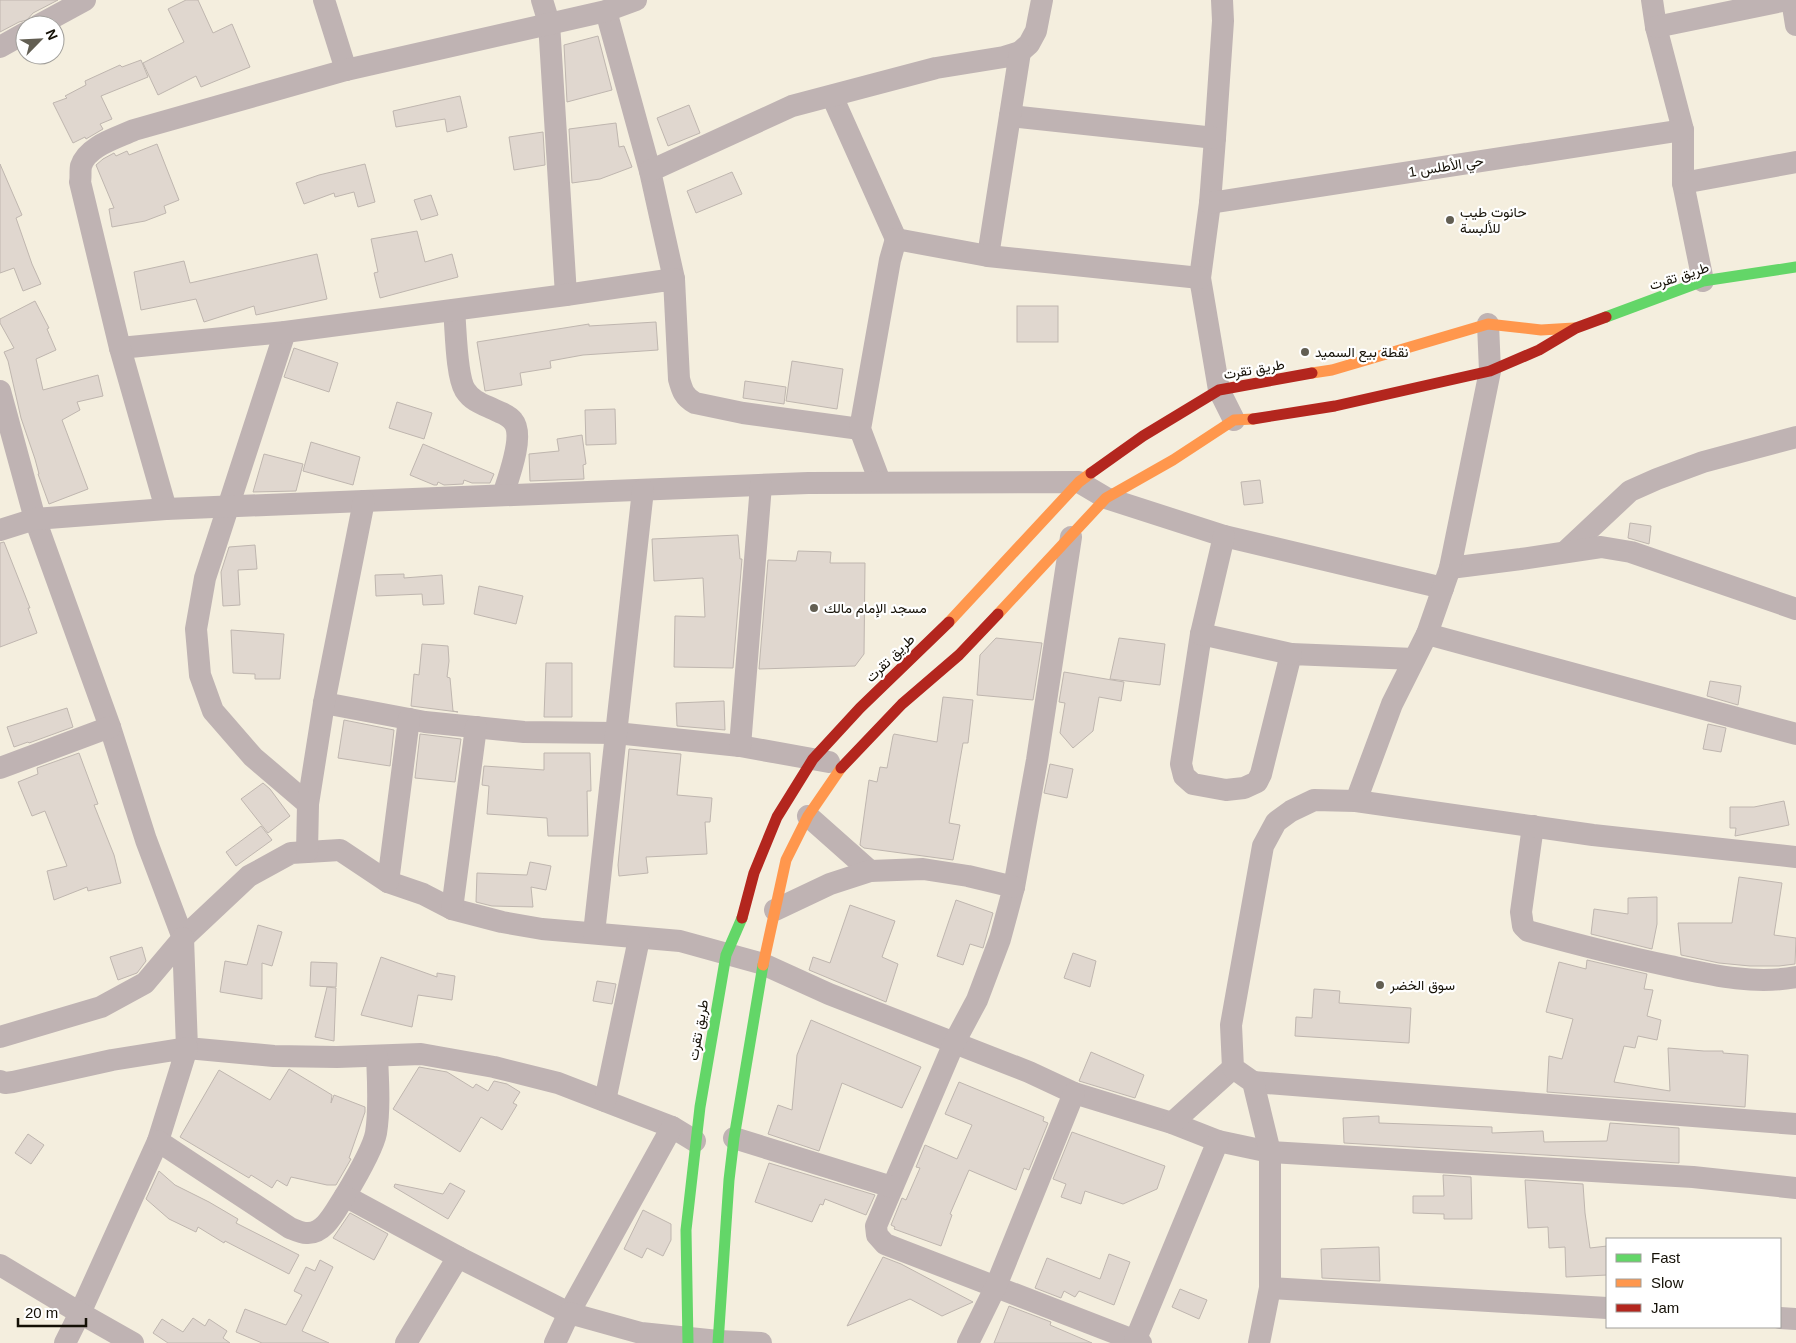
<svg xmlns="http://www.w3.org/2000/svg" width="1796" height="1343" viewBox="0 0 1796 1343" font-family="Helvetica,Vazirmatn,sans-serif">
<rect width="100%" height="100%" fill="#f4eede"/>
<g fill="#e0d7cf" stroke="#bfb6af">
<polygon points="0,0 58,0 33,13 27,20 19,22 0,32"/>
<polygon points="186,0 198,0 213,33 232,24 250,67 201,87 196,76 158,95 143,63 184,42 168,9"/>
<polygon points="598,36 612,90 567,102 564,45"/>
<polygon points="141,60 148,77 101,96 112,119 100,124 103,129 86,139 85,137 73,143 53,103 67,98 65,96 86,85 85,81 120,65 122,67"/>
<polygon points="460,96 467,127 447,132 445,119 396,127 393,111"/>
<polygon points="689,105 700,133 668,146 657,118"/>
<polygon points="616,123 619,147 624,146 632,167 600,179 572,183 569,129"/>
<polygon points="543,132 545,165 514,170 509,137"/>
<polygon points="157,144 179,200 164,206 166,213 145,221 112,227 109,209 114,208 96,165 103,159 114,153 116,156 127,151 129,155"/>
<polygon points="0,164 22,215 16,218 32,264 41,284 23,291 14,268 0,273"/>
<polygon points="365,164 375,202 358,207 354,192 335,197 334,193 304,204 296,183 319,175"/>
<polygon points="732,172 742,194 696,213 687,191"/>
<polygon points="431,195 438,215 421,220 414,200"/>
<polygon points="417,231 425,262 452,254 458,277 380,298 374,273 378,272 371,239"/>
<polygon points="317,254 327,299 256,315 254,306 204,322 196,299 141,310 134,272 184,261 190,283"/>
<polygon points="35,301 49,328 47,329 56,350 36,359 43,390 98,375 103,396 77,402 80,410 62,420 88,489 49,504 38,474 39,474 35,459 21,418 8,361 4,352 14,348 0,323 0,319"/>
<rect x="1017" y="306" width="41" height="36"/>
<polygon points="656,322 658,350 583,355 550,361 551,368 520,373 522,385 485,391 477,342 589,324 589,326"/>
<polygon points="294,348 338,363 329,392 284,377"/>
<polygon points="792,361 843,369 837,409 786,401"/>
<polygon points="745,381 786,387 784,404 743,398"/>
<polygon points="397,402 432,413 424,439 389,428"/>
<polygon points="615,409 616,444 586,445 585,410"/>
<polygon points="582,435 586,464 583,465 584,479 530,481 529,454 559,451 557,439"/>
<polygon points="311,442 360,457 353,485 303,471"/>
<polygon points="423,444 494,474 490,483 472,483 464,480 463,484 444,485 438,482 437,485 434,485 410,475"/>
<polygon points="264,454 303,464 296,491 253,492"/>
<polygon points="1260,480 1263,503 1244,505 1241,482"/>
<polygon points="1630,523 1651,526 1649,544 1628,538"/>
<polygon points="738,535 740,559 742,559 733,668 674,667 675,616 705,617 703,578 654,581 652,539"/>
<polygon points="4,542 30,608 28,608 37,633 0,647 0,543"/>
<polygon points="255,545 257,569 238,570 240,605 223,606 221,572 229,547"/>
<polygon points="798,551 831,552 830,563 865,563 864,654 855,666 759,669 768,560 796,561"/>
<polygon points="404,574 404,578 442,575 444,604 423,605 422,594 376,596 375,575"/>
<polygon points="479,586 523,596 516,624 474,614"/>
<polygon points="231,630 284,634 280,679 255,679 255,674 233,673"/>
<polygon points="996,638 1042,643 1033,700 977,695 980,655"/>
<polygon points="1119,638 1165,644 1160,685 1110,679"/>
<polygon points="422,644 448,646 449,661 447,677 450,678 453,711 458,712 411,706 414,674 419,675"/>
<polygon points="546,663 572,663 572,717 544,717"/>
<polygon points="1064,672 1124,682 1121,701 1099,697 1093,731 1073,748 1060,733 1065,703 1059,702"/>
<polygon points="1710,681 1741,686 1738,705 1707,696"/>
<polygon points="943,697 973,700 968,743 963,743 949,823 960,825 953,860 864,848 860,845 869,780 877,782 880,767 887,768 893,736 894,734 937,742"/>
<polygon points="724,701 725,730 677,726 676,703"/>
<polygon points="67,708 73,727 29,743 28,742 14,747 7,727"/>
<polygon points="344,720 394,730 390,766 338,758"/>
<polygon points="1708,724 1726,728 1721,752 1703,749"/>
<polygon points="420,734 461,739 455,782 415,778"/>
<polygon points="629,749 681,754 677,795 712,798 710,822 705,822 707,854 646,857 648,873 619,876 618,865"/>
<polygon points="79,753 98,804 94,805 114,855 121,883 88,891 87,887 54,900 47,871 67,866 45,811 32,816 18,782 38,774 37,768"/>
<polygon points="544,753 590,753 591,791 587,791 588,836 548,836 547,818 487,814 489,786 482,785 484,766 544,770"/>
<polygon points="1050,764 1073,769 1067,798 1044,793"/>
<polygon points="263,783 270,789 290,816 268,833 241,799"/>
<polygon points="1784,801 1789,825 1735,836 1736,828 1730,828 1730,807 1754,807"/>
<polygon points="261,826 272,840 236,866 226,852"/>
<polygon points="530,862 551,866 546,890 531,887 533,907 492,906 476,902 477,873 527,875"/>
<polygon points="1739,877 1782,883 1774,935 1796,938 1795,964 1779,966 1750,966 1719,963 1681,955 1678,923 1732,923"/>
<polygon points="1657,897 1657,924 1652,949 1591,934 1594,909 1628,914 1628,898"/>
<polygon points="956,900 993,913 983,948 970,944 963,965 937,956"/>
<polygon points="850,905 895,921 882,957 898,964 886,1002 809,970 813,957 830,963"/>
<polygon points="258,925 282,932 272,966 262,963 262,999 220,992 225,961 247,965"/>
<polygon points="142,947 146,961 137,973 118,980 110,957"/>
<polygon points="1073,953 1096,961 1090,987 1064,978"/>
<polygon points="381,957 437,977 437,973 455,976 452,1000 418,995 412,1027 361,1015"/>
<polygon points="1587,960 1647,974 1644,989 1653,990 1647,1016 1661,1020 1657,1040 1638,1036 1635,1048 1624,1046 1614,1082 1670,1091 1668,1048 1704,1051 1723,1051 1723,1053 1748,1055 1745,1107 1547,1092 1549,1056 1562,1059 1573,1019 1546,1012 1559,962 1586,969"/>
<polygon points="311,962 337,963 336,987 310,986"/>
<polygon points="597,981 616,984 612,1004 593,1001"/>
<polygon points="327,987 336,988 334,1041 315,1037"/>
<polygon points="1314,989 1340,991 1339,1003 1411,1008 1409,1043 1295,1036 1296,1017 1312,1018"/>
<polygon points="811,1020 921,1067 902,1108 842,1083 819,1151 768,1134 778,1105 792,1110 797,1055"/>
<polygon points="1091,1052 1144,1075 1135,1098 1079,1081"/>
<polygon points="419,1067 447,1072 473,1088 476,1084 488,1091 494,1081 507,1084 520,1092 513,1103 517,1105 502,1130 481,1117 460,1152 393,1109"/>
<polygon points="289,1069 332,1095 331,1103 334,1095 365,1107 365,1112 349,1158 351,1159 336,1185 327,1185 291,1177 287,1186 277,1180 272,1188 251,1175 249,1178 180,1137 219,1070 270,1100"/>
<polygon points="959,1082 1044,1117 1043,1121 1048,1123 1029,1170 1024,1168 1016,1190 969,1170 950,1214 952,1215 941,1246 894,1229 895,1227 891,1225 902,1198 906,1200 920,1168 916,1167 925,1145 957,1159 972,1125 945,1114"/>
<polygon points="1379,1116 1379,1123 1492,1127 1492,1133 1543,1131 1544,1142 1607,1141 1610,1123 1679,1128 1679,1163 1344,1143 1343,1118"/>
<polygon points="1072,1132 1165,1166 1157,1189 1123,1204 1085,1191 1081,1204 1061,1197 1066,1184 1053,1179"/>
<polygon points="28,1134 44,1145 31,1164 15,1153"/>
<polygon points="769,1163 875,1195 866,1215 825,1199 823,1205 820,1204 812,1222 755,1202"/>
<polygon points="159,1171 175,1185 209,1202 238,1219 236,1223 299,1255 289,1274 225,1241 224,1243 198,1227 196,1232 169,1219 146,1199"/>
<polygon points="1443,1175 1471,1177 1472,1219 1444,1219 1444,1214 1413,1213 1413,1196 1444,1196"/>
<polygon points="1525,1180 1583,1184 1585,1213 1590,1248 1607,1246 1607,1275 1566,1277 1565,1247 1549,1248 1548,1227 1528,1228"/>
<polygon points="450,1183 465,1191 448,1219 394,1187 395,1184 443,1194"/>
<polygon points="643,1210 671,1224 671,1240 663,1256 647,1248 642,1258 624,1249"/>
<polygon points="350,1213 388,1234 374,1260 333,1238"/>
<polygon points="1379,1247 1380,1281 1322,1278 1321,1249"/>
<polygon points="1109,1254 1130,1262 1114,1305 1079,1291 1075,1297 1064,1291 1061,1298 1035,1288 1047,1258 1100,1279"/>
<polygon points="883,1257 901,1264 973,1302 942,1316 910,1299 847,1326"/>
<polygon points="320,1260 333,1267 302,1331 329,1343 262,1343 236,1332 245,1309 286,1325 302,1295 294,1291 306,1267 315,1271"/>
<polygon points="1180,1289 1207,1300 1199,1319 1172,1307"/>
<polygon points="1009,1306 1051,1322 1050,1325 1092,1343 994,1343"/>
<polygon points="193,1318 205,1326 209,1319 227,1331 223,1338 230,1343 168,1343 153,1333 162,1319 183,1332"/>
</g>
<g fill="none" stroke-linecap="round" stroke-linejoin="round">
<g stroke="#bfb3b3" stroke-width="22">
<polyline points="324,0 346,70"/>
<polyline points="542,0 549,23 566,295"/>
<polyline points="1222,0 1223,21 1215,138 1210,203 1200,278 1219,390 1234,420"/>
<polyline points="1652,0 1656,27 1683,130 1683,183 1703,281"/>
<polyline points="1792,0 1796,25"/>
<polyline points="606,11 650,171 674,279"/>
<polyline points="39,25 85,0"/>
<polyline points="1656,27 1787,0"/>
<polyline points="0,47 25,33"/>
<polyline points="832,96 896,239"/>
<polyline points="1010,116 1215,138"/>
<polyline points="650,171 792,106 936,68 1004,57 1020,52 1029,44 1036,31 1042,0"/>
<polyline points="1683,183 1796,162"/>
<polyline points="1210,203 1683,130"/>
<polyline points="988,256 1020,52"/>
<path d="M454,310c2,19 2,65 11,80 7,11 17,14 28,19 7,4 15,5 20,12 12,14 -5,58 -10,74"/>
<polyline points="285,332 205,578 196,629 200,675 213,711 253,757 308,804"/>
<path d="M120,348l165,-16 281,-37 108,-16 5,100c3,11 5,18 16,24l48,10 117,16"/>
<polyline points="0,391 35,519 110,727 146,840 183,938 249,876 291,853 340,850 388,882 423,894 452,909 502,922 542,929 680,941 763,964 829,994 1029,1072 1074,1093 1172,1123 1218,1141 1270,1152 1693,1177 1796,1188"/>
<polyline points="880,482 860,429 890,260 896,239 988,256 1200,278"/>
<path d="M166,509l-46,-161 -40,-166c1,-4 0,-11 1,-16 6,-20 36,-28 53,-36l212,-60 260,-59 30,-11"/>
<polyline points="0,530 35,519 166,509 808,483 1079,482 1106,498 1224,536 1443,588"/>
<polyline points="1224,536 1201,634 1181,764 1184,776 1193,784 1226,790 1244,788 1257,782 1261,774 1291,654 1414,659"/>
<polyline points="1071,537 1037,760 1014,887 1000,939 977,1000 954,1043 876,1226 877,1235 885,1244 1141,1343"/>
<polyline points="1565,552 1630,491 1657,479 1703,462 1796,437"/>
<polyline points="1450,568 1521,559 1601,547 1631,552 1796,609"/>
<polyline points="1201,634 1291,654"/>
<polyline points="1427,634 1796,734"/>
<polyline points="324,703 425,722 524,732 616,733 740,746 829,762"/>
<polyline points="740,746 761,485"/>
<polyline points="0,768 110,727"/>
<polyline points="1356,801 1392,704 1427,634 1450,568 1490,371 1488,324"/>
<polyline points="808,816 870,871"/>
<path d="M1533,826l-12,86 2,14 5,5c47,13 94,25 142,35 42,9 84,19 126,11"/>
<polyline points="307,852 308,804 324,703 364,501"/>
<polyline points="388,882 409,719"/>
<polyline points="452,909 476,727"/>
<polyline points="775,910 830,884 870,871 923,869 968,876 1014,887"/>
<polyline points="594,933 643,490"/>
<polyline points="0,1037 101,1007 145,983 183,938 187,1048 274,1056 337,1057 421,1054 494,1067 558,1083 672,1127 695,1141"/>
<path d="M377,1056c1,25 3,52 -1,77 -3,16 -22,48 -31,63l113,61 111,56 103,-186"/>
<polyline points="0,1081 5,1083 13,1082 112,1060 187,1048 158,1141 80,1313 65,1343"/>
<polyline points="1253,1082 1796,1124"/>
<polyline points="605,1101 639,939"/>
<polyline points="1172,1123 1233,1068"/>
<polyline points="734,1138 892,1187"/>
<path d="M158,1141l132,87c5,2 11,5 16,5 19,2 30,-24 39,-37"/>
<polyline points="0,1265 80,1313 133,1343"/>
<polyline points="1270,1288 1607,1308"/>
<polyline points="1780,1318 1796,1319"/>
<polyline points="1135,1341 1218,1141"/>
<polyline points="406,1343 458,1257"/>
<polyline points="555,1343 569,1313 641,1333 718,1341 761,1343"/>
<polyline points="968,1343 996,1286 1074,1093"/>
<polyline points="1259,1343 1270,1288 1270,1152 1253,1082 1233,1068 1231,1025 1263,846 1276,822 1291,811 1314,800 1356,801 1593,835 1796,857"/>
</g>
<g stroke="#63d668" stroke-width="11">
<polyline points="1606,317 1703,281 1796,267"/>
<polyline points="688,1343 686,1230 700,1107 726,955 742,918"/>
<polyline points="718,1343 729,1180 734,1138 763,965"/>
</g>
<g stroke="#ff974d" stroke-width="11">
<polyline points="1312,373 1332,370 1488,324 1541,330 1574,328"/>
<polyline points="998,614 1106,498 1173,460 1234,420 1253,419"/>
<polyline points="949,622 1079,482 1091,473"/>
<polyline points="763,965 786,860 808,816 841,768"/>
</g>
<g stroke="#b3261e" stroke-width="11">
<polyline points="1253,419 1335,406 1490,371 1539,350 1576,328 1606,317"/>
<polyline points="1091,473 1143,436 1219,390 1312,373"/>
<polyline points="841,768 902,704 959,655 998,614"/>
<polyline points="742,918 754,873 777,817 813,759 860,708 949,622"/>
</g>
</g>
<g fill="#625e52" stroke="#fff" stroke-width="2">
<circle cx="1450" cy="220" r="5"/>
<circle cx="1305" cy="352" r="5"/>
<circle cx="814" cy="608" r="5"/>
<circle cx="1380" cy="985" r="5"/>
</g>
<g text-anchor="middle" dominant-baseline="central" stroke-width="4.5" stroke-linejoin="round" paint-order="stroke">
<g font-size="14" fill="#141006" stroke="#fff">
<text transform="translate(1446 166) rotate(-9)">حي الأطلس 1</text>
<text transform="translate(1679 276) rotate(-18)">طريق تقرت</text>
<text transform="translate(1254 369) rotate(-10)">طريق تقرت</text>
<text transform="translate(890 658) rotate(-44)">طريق تقرت</text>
<text transform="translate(698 1030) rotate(-80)">طريق تقرت</text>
</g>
<g font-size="14" fill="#141006" stroke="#fff" text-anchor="start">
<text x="1460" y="212">حانوت طيب<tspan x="1460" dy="16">للألبسة</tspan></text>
<text x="1315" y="352">نقطة بيع السميد</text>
<text x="824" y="608">مسجد الإمام مالك</text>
<text x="1390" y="985">سوق الخضر</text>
</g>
</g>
<rect x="1606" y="1238" width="175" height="90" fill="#ffffff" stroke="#a19f9b"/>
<rect x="1616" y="1254" width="25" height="8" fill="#63d668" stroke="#a19f9b"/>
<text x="1651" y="1263" font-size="15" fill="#141006">Fast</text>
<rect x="1616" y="1279" width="25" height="8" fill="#ff974d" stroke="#a19f9b"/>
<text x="1651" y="1288" font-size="15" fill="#141006">Slow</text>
<rect x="1616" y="1304" width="25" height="8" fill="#b3261e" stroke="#a19f9b"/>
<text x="1651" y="1313" font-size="15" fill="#141006">Jam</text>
<g transform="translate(40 40) rotate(66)"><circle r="24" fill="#ffffff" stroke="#a19f9b"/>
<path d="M0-4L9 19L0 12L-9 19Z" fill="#625e52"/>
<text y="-8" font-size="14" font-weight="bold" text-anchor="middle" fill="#141006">N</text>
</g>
<path d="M18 1318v8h68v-8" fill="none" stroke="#141006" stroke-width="2.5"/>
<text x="25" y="1318" font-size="15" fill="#141006" stroke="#ffffff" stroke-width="4" paint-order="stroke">20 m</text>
</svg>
